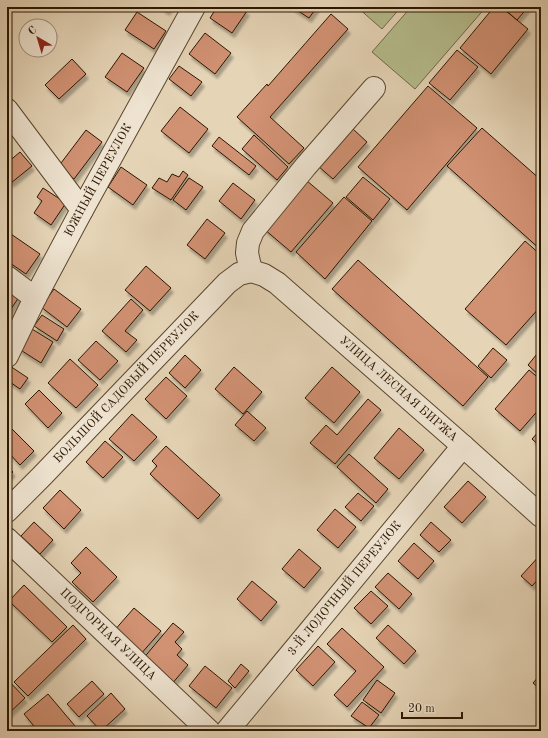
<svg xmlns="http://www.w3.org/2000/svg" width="548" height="738" viewBox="0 0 548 738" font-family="'Old Standard TT',serif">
<defs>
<filter id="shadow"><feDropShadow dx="2.5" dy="4.5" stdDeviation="1" flood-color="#0004"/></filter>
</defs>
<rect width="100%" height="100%" fill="#e5d4b6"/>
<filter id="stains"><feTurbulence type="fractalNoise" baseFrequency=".005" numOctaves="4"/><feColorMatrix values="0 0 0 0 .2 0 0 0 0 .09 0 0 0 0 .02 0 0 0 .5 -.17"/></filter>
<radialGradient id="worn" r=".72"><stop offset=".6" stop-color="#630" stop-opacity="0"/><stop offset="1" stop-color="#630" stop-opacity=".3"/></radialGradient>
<g fill="#b5bc8d" stroke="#706946">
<polygon points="357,7 401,7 382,29"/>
<polygon points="411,7 486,7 415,89 372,52"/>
</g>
<g fill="#d19173" stroke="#2b1600" filter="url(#shadow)">
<polygon points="161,7 170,7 167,11"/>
<polygon points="217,7 241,7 247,11 232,33 210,18"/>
<polygon points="292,7 317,7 309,18"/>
<polygon points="494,7 501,7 528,29 491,74 460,48"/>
<polygon points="502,7 528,7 517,20"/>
<polygon points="137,12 166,31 154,49 125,30"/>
<polygon points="331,14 348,29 270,117 304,148 289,164 237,117 267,84 268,86"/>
<polygon points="50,27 55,32 50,37"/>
<polygon points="205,33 231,53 215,74 189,54"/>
<polygon points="457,50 478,67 450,100 429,83"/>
<polygon points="122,53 144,68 127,92 105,77"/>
<polygon points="72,59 86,74 59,99 45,85"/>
<polygon points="179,66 202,82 191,96 169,79"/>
<polygon points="428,86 477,128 407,210 358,167"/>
<polygon points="180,107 208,129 189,153 161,131"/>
<polygon points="482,128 541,180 541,250 447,166"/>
<polygon points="353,129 367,142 333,179 318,166"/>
<polygon points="86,130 102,142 74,179 58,167"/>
<polygon points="254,135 288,167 277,180 242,149"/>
<polygon points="219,137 256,166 249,175 212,146"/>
<polygon points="20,152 32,166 11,183 7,177 7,163"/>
<polygon points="121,167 147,185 133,205 108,187"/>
<polygon points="183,171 188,175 171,200 152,188 159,178 167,182 172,174 179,177"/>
<polygon points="363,177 390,199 373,220 346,197"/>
<polygon points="189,178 203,187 186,210 173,200"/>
<polygon points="306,180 333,203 291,252 264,229"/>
<polygon points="233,183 255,200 241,219 219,201"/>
<polygon points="43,188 66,203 51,225 34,213 42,201 37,197"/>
<polygon points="344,197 372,221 325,279 296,252"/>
<polygon points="207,219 225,233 205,259 187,245"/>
<polygon points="8,232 40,254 26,274 7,261 7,234"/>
<polygon points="525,241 541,255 541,306 506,345 465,309"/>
<polygon points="358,260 488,377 463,406 332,289"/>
<polygon points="146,266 171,288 150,311 125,290"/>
<polygon points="7,285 21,294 7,315"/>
<polygon points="54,289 81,309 67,327 41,307"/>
<polygon points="131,299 143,310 125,331 137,340 126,352 102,331"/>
<polygon points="42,315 64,329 57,341 34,326"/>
<polygon points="32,329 53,342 41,363 19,349"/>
<polygon points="96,341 118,361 100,380 78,360"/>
<polygon points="493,348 507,360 491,378 478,366"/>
<polygon points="541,349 541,377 528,365"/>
<polygon points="185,355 201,370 185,388 169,373"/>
<polygon points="70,359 98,385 76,408 48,383"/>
<polygon points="10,366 28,378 20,389 7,380 7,372"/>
<polygon points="234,367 262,392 243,414 215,389"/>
<polygon points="332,367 360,392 334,423 305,398"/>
<polygon points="529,370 541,380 541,407 520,431 495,409"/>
<polygon points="166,377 187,396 166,419 145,399"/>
<polygon points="39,390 62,413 48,428 25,404"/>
<polygon points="368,399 381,410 335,464 310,443 326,425 337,435"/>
<polygon points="247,411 266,428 254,441 235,425"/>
<polygon points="132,414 157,437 134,461 109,439"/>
<polygon points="10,427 34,451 20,465 7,451 7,430"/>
<polygon points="399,428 424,450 399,479 374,458"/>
<polygon points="541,429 541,447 532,439"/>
<polygon points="105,441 123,457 103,478 86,462"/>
<polygon points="166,446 220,495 198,519 150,474 157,466 152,461"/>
<polygon points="349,454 388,489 376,503 337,467"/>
<polygon points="7,466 13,472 7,478"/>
<polygon points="468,481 486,497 462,523 444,507"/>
<polygon points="60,490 81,510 64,529 43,508"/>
<polygon points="358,493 374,506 361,521 345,507"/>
<polygon points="335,509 356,527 338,548 317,530"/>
<polygon points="34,522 53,540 40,554 21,536"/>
<polygon points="431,522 451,540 439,552 420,535"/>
<polygon points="414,543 434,561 418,579 398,561"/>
<polygon points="86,547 117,577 93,602 72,582 81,573 71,563"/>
<polygon points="299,549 321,568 304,588 282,569"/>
<polygon points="541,554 541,576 532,586 521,576"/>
<polygon points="388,573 412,594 399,609 375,587"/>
<polygon points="252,581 277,602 261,621 237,599"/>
<polygon points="24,585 67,627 52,642 9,601"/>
<polygon points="371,591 388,606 371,624 354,608"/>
<polygon points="134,608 161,631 140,655 113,632"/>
<polygon points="173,623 184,632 175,642 182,649 177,655 188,665 171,685 142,660"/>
<polygon points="73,625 86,639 28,696 14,682"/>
<polygon points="388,625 416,651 404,664 376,638"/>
<polygon points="342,628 384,667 347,707 334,695 356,671 327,644"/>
<polygon points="318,646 335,662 313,686 296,670"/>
<polygon points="241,664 249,671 235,688 228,681"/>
<polygon points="205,666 232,688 216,708 189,686"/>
<polygon points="541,674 541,690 533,683"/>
<polygon points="7,679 25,698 7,715"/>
<polygon points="377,680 395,693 381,713 363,700"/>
<polygon points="92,681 104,694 79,717 67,704"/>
<polygon points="111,693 125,709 101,731 87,716"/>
<polygon points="48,694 75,726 69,731 38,731 24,714"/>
<polygon points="362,702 379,715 369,728 351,716"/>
</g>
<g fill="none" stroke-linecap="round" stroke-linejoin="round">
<defs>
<g id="minor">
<polyline points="7,110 82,210"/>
<path id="s1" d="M251,271l13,4 13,8 186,163 78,70"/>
<polyline points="251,271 247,253 248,243 253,231 306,166 374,88"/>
<polyline points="7,277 35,298"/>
<path id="s2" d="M7,356l28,-58 47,-88 112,-203"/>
<path id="s3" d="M7,511l35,-35 185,-193 12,-9 12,-3"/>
<path id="s4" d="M7,539l202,192"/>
<path id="s5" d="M227,731l236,-285"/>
</g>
</defs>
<use href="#minor" stroke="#5a462e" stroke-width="24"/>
<use href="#minor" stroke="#eee3d0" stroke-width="22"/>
</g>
<g text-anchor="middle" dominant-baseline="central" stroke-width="4" stroke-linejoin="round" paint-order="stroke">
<g font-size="12" fill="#2b1600" stroke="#eee3d0">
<text stroke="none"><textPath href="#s2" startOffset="198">ЮЖНЫЙ ПЕРЕУЛОК</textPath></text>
<text stroke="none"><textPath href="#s3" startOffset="172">БОЛЬШОЙ САДОВЫЙ ПЕРЕУЛОК</textPath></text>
<text stroke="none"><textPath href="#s1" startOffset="190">УЛИЦА ЛЕСНАЯ БИРЖА</textPath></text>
<text stroke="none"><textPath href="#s5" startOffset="185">3-Й ЛОДОЧНЫЙ ПЕРЕУЛОК</textPath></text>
<text stroke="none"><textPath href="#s4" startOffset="139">ПОДГОРНАЯ УЛИЦА</textPath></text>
</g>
</g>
<rect width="548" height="738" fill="none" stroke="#e5d4b6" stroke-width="24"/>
<rect x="8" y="8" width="532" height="722" fill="none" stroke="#2b1600" stroke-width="2"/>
<rect x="12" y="12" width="524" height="714" fill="none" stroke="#2b1600"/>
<g transform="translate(38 38) rotate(322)"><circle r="19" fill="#eee3d0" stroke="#a0917d"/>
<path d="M0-3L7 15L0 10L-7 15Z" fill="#8f2418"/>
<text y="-6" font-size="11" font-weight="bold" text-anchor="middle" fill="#2b1600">С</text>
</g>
<path d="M402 712v6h60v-6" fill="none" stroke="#2b1600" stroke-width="2"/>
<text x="408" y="712" font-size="12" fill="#2b1600" stroke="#eee3d0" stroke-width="3" paint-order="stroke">20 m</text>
<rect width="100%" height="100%" filter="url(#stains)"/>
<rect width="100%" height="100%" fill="url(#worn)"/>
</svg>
